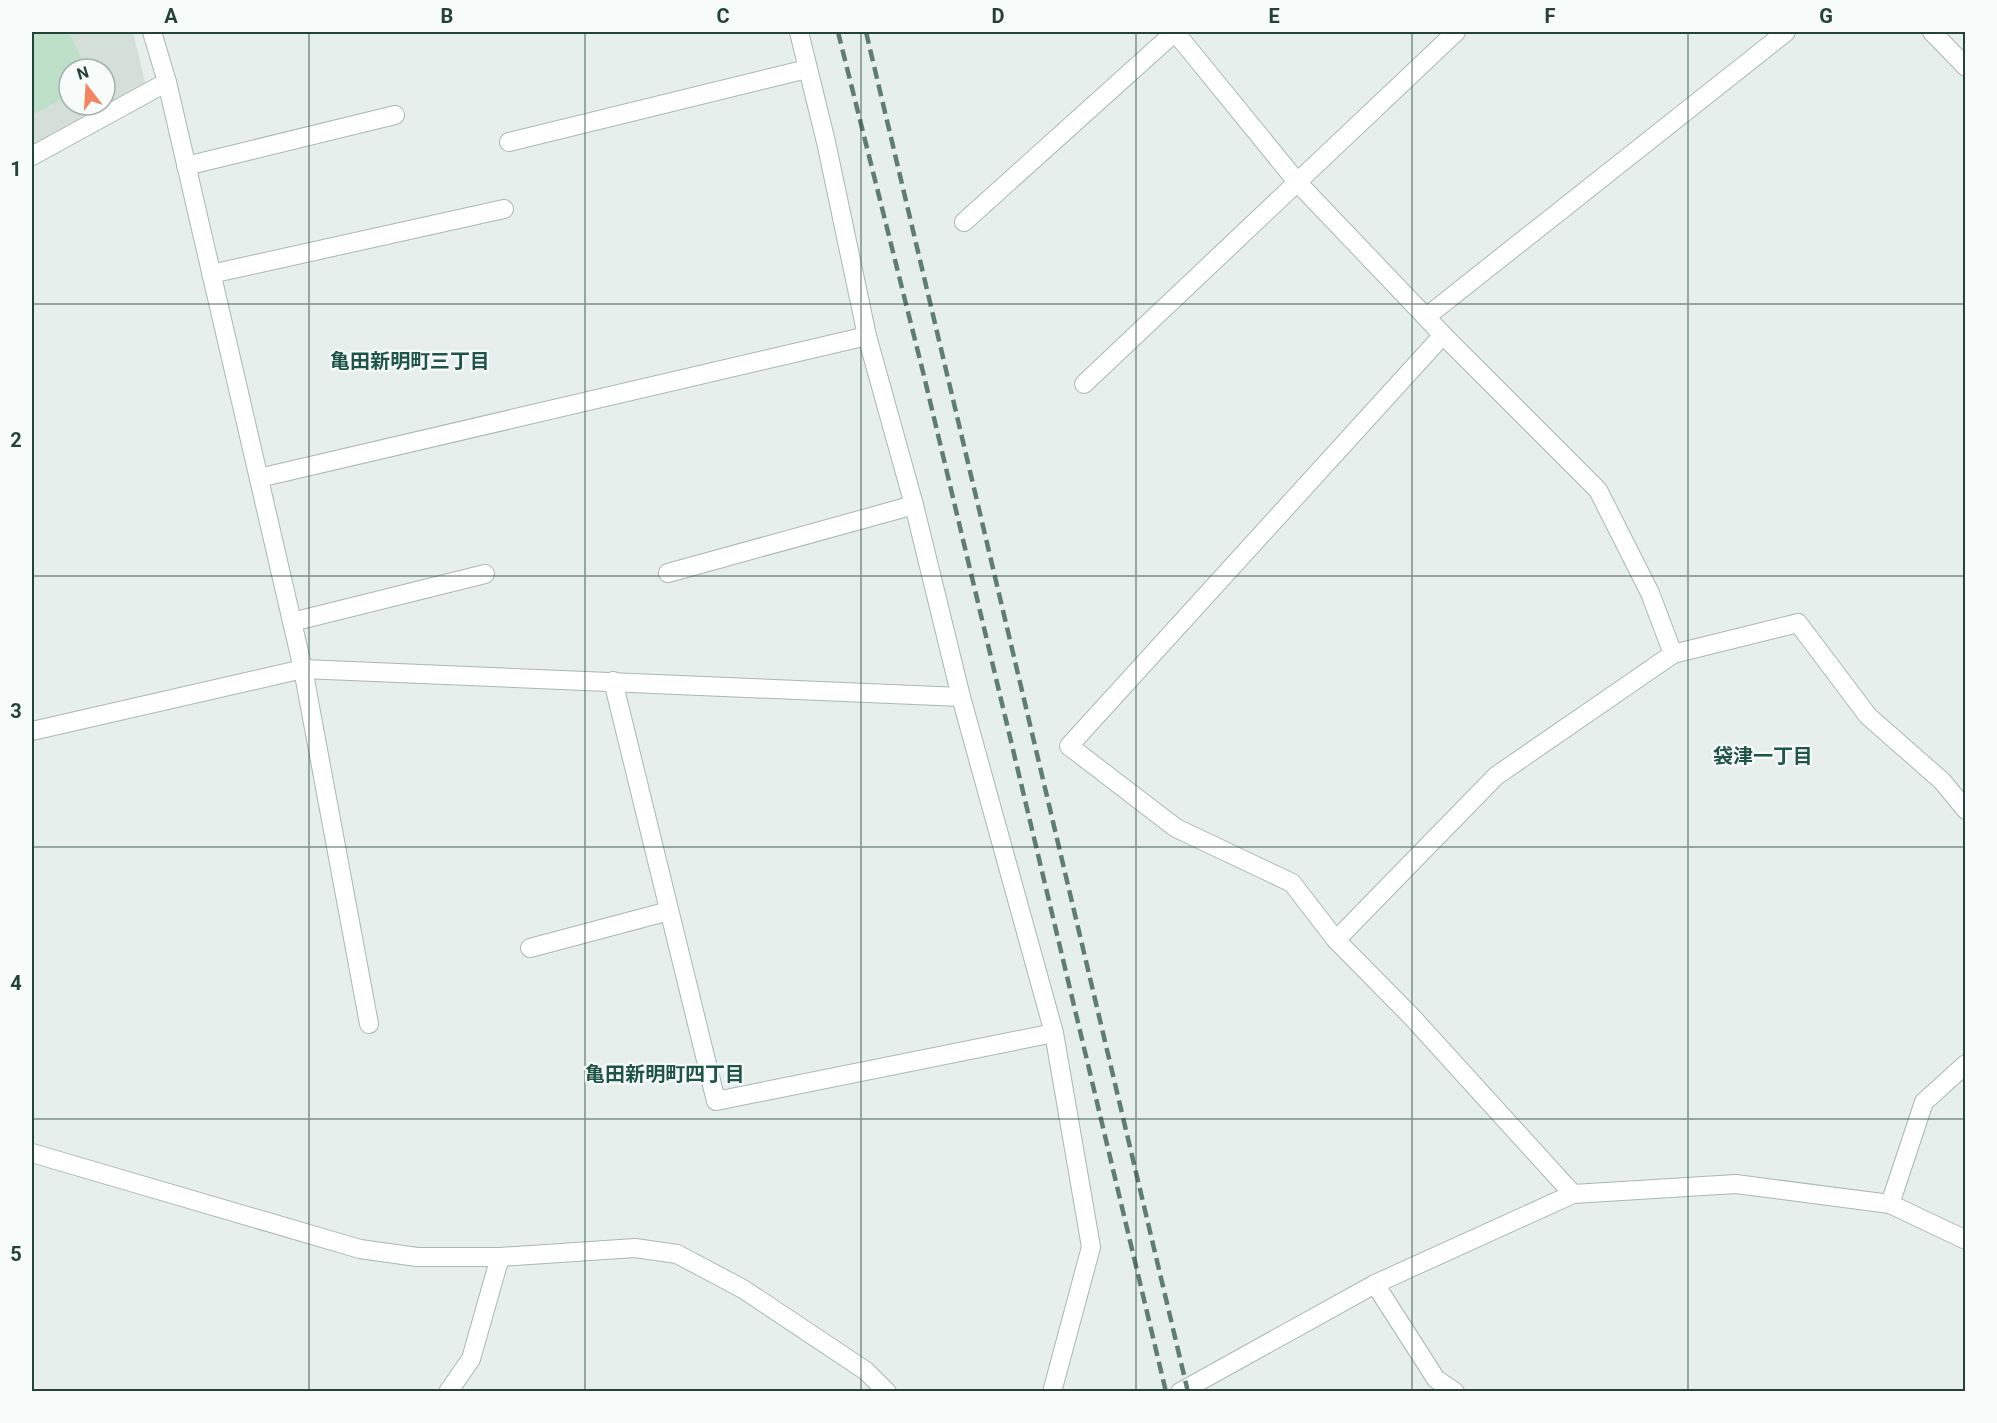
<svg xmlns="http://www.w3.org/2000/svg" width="1997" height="1423" viewBox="0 0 1997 1423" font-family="Roboto,'Noto Sans JP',sans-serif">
<rect width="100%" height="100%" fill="#e6efeb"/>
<path fill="#d4dfda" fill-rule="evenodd" d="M32,32h101l13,54 -114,60zM69,69h36v36h-36z"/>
<polygon fill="#bfe0c8" points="32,32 69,32 86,69 69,69 69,95 32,115"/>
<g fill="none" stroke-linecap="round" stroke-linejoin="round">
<defs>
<g id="minor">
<polyline points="152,32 167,82 303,669 369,1024"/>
<polyline points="799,32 826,142 867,336 914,505 961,697 1054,1033 1091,1247 1052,1392"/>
<polyline points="1175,32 1298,183 1443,335 1598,490 1650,593 1673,654 1798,623 1868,716 1942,781 1966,810"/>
<polyline points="1932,32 1966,67"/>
<polyline points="509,142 807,69"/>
<polyline points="32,156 167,82"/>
<polyline points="186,166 395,115"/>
<polyline points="964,222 1175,32"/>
<polyline points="211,274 504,209"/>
<polyline points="1426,317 1786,32"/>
<polyline points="1443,335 1069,746 1176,828 1292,883 1336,940 1411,1016 1573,1194"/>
<polyline points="1084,384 1456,32"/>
<polyline points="259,478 867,336"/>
<polyline points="668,573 914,505"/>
<polyline points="292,622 485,574"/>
<polyline points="613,681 716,1101 1054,1033"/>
<polyline points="32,731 303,669 961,697"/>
<polyline points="1336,940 1496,776 1673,654"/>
<polyline points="530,948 669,911"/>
<polyline points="32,1153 360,1249 417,1257 500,1257 635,1248 677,1254 743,1289 866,1371 887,1392"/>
<polyline points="1890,1204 1924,1102 1966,1064"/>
<polyline points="1375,1284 1436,1379 1455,1392"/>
<polyline points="448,1392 471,1359 500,1257"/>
<polyline points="1180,1392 1375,1284 1573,1194 1736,1184 1890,1204 1966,1240"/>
</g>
</defs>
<use href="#minor" stroke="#a8b8b2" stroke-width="20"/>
<use href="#minor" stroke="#fff" stroke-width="18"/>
<g stroke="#5f7d75" stroke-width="4.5" stroke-dasharray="12 6" stroke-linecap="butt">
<polyline points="838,32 924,376 1166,1392"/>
<polyline points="866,32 1188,1392"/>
</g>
</g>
<path fill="none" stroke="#24423a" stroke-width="1.5" stroke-opacity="0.55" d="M309,32v1360M585,32v1360M861,32v1360M1136,32v1360M1412,32v1360M1688,32v1360M32,304h1934M32,576h1934M32,847h1934M32,1119h1934"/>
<g text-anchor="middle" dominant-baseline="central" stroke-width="4.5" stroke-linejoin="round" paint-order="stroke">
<g font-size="20" font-weight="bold" fill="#1f5548" stroke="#f7fbf9">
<text x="410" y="361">亀田新明町三丁目</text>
<text x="1763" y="756">袋津一丁目</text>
<text x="665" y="1074">亀田新明町四丁目</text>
</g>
</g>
<rect width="1997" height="1423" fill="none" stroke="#f7fbf9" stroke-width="66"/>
<g transform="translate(87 87) rotate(343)"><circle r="28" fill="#f7fbf9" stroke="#a3b1ad" stroke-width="1.5"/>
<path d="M0-4.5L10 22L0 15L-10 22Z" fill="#f4845f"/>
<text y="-9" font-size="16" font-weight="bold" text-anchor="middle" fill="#24423a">N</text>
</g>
<rect x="33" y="33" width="1931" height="1357" fill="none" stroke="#24423a" stroke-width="2"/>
<g font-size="20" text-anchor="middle" font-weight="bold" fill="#24423a">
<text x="171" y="23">A</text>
<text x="447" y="23">B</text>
<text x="723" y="23">C</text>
<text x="998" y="23">D</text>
<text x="1274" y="23">E</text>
<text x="1550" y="23">F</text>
<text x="1826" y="23">G</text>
<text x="16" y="176">1</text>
<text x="16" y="447">2</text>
<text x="16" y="718">3</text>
<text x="16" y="990">4</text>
<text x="16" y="1261">5</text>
</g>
</svg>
